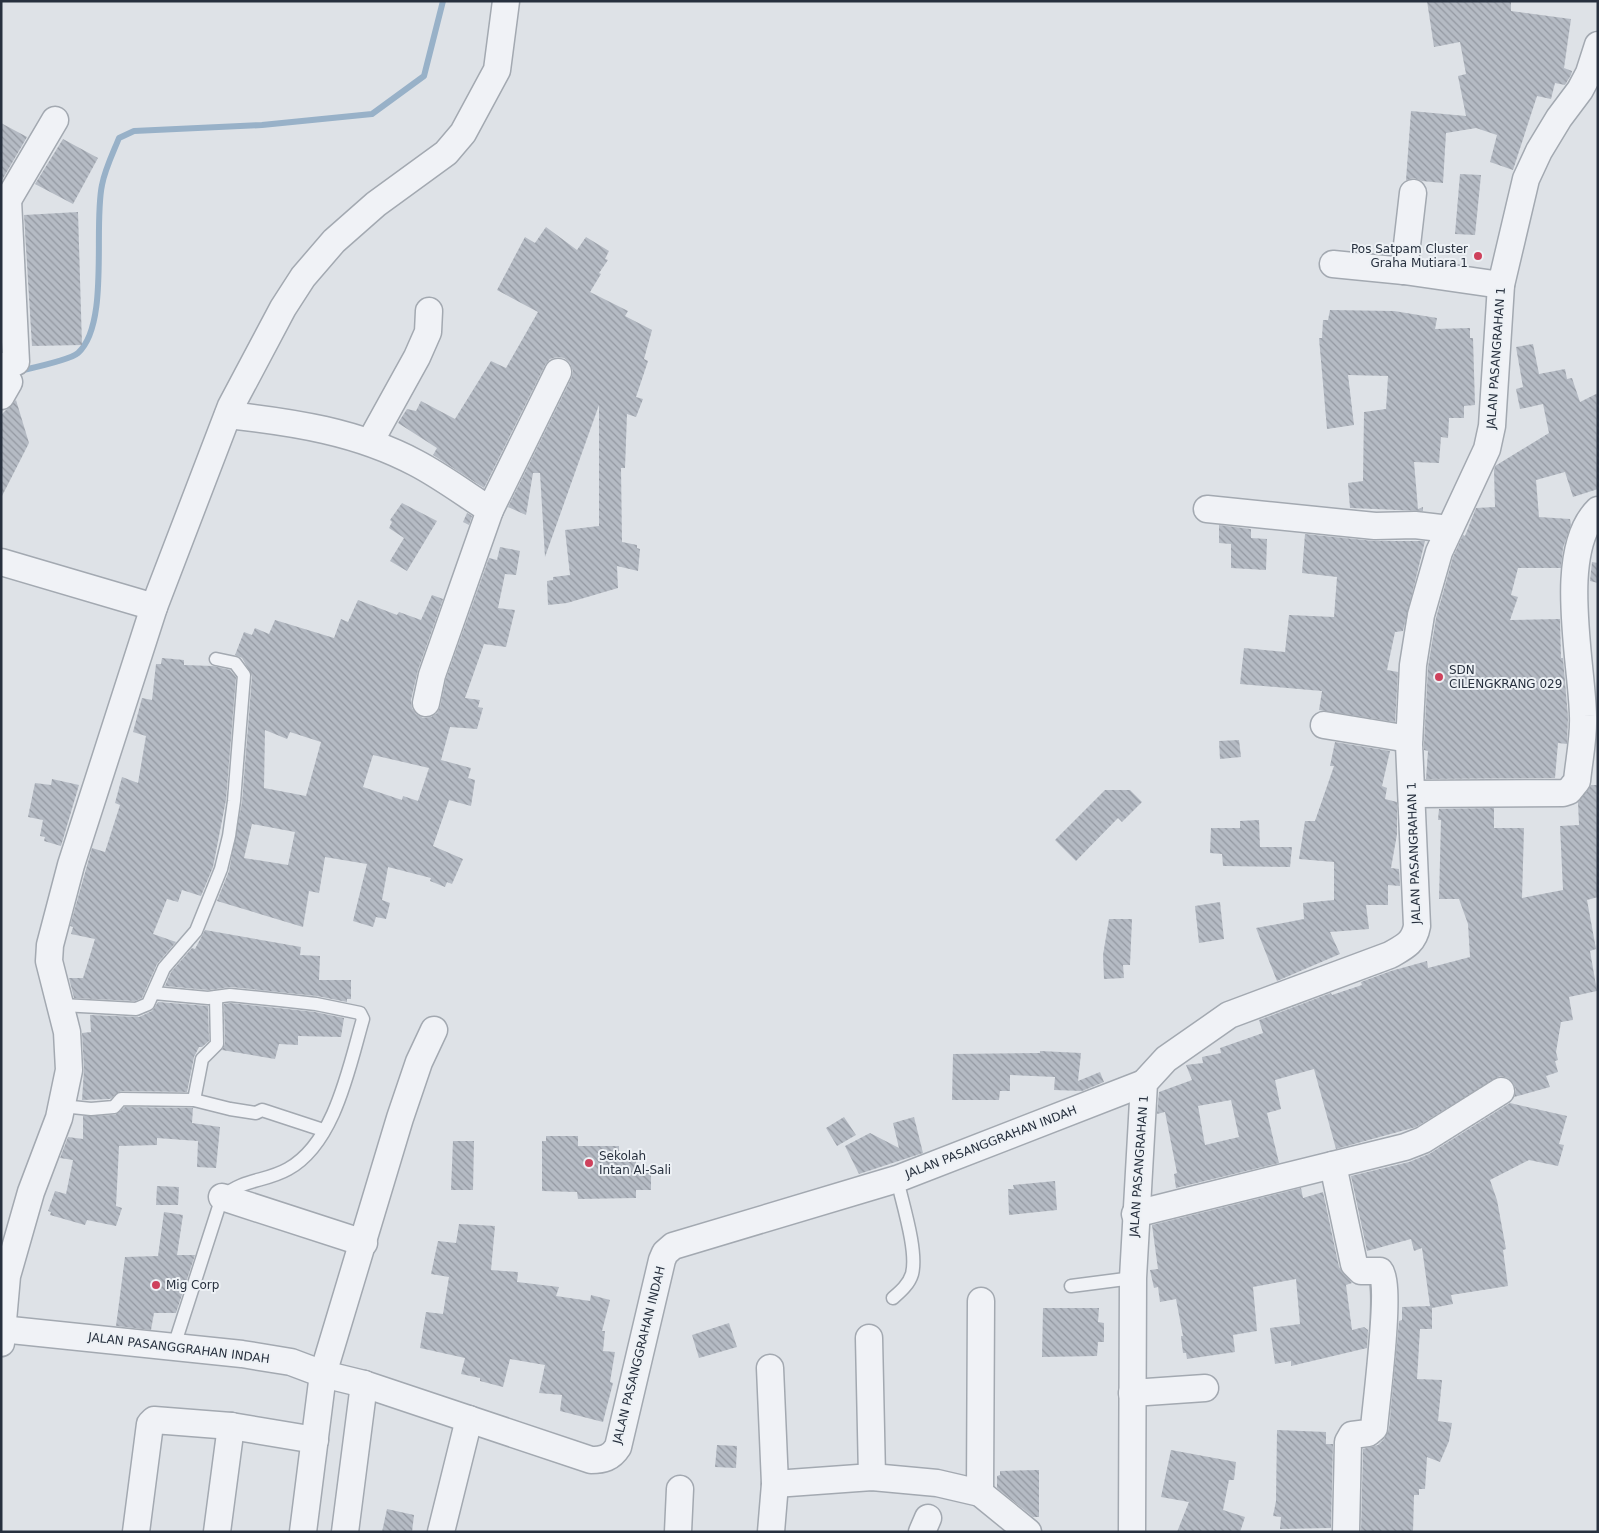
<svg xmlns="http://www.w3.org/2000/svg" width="1599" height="1533" viewBox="0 0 1599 1533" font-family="'DejaVu Sans',sans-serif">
<defs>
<pattern id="building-back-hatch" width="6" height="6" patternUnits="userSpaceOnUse" patternTransform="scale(1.25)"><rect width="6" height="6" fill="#b5bbc4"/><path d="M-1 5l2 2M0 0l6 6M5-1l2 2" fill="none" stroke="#9398a1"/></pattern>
</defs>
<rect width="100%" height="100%" fill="#dee2e7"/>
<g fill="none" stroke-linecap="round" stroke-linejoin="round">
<path stroke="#98b1c8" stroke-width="6" d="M19,371c13,-3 51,-11 59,-18 32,-29 15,-127 24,-168 3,-16 11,-32 17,-47l15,-7 128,-6 110,-11 52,-38 19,-75"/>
</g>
<g fill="url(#building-back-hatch)" fill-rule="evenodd">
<polygon points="1427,1 1511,1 1511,11 1571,19 1564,68 1572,71 1571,75 1565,85 1555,83 1551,99 1537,96 1513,170 1490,162 1497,135 1476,128 1446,133 1443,183 1422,181 1414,178 1406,180 1411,111 1466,116 1458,76 1466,74 1460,42 1434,47"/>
<polygon points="1,123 27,137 1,182"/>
<polygon points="63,139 98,158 73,204 35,184"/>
<polygon points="1460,174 1481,175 1475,235 1455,234"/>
<polygon points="78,212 82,345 32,346 24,215"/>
<polygon points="546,227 577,250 586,237 609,251 605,259 608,260 599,273 601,274 590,292 628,311 625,316 652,330 644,359 648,361 636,397 643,399 636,417 627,414 625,468 621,468 622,542 637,545 637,548 640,549 638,571 617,566 618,588 567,603 548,605 547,581 553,580 553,577 570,575 565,530 599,526 599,405 545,557 540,473 533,473 526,515 508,507 571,379 573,371 570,363 564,358 557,357 550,359 545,365 484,488 433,455 437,448 398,423 407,409 416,411 421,401 455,419 491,361 506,368 538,312 497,290 525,237 535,243"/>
<polygon points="1330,310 1394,311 1437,318 1435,329 1470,328 1470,338 1473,338 1475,405 1464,406 1464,418 1449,418 1448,438 1441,437 1439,463 1414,462 1418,509 1423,507 1423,511 1350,508 1348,483 1363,481 1364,412 1386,409 1388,376 1348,375 1354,425 1327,429 1319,338 1322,338 1323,320 1328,320"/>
<polygon points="1533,344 1539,374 1565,369 1567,379 1572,378 1580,402 1598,393 1598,489 1573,497 1565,472 1536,480 1539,517 1570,519 1571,525 1563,548 1561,568 1518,568 1511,595 1518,597 1510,620 1560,619 1561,658 1563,658 1568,717 1567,744 1558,743 1555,778 1426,779 1428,751 1424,750 1424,744 1428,667 1436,618 1453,557 1463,535 1465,536 1476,508 1495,507 1494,470 1495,466 1549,433 1543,404 1520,409 1516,389 1523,387 1516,347"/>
<polygon points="16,400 29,443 1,498 1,415"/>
<polygon points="402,503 437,521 407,571 390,561 404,538 389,528 392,522 390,520"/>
<polygon points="467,513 472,516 469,525 463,522"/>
<polygon points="1219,525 1251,529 1251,538 1267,539 1266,570 1231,568 1231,544 1219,543"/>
<polygon points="1305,534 1374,541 1425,541 1403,631 1395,632 1387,670 1398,672 1395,722 1319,710 1322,691 1240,684 1244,648 1285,652 1289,615 1334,617 1337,577 1302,573"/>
<path d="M500,547l20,4 -4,24 -11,-1 -7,34 17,2 -9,37 -22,-3 -19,54 15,2 -2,7 5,1 -6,21 -27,-2 -9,33 30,8 -3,10 7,2 -4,26 -22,-6 -16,46 30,13 -11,25 -5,-2 -2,5 -15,-6 1,-3 -43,-11 -6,33 8,3 -4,16 -10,-2 -3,10 -20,-6 14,-57 -42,-7 -6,36 -10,-2 -6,36 -86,-26 12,-30 13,-69 10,-126 -10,-18 -7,-3 9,-23 8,3 3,-7 14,6 6,-14 59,18 7,-19 7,3 10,-22 39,15 2,-3 22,8 11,-25 11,4 -25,71 -7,30 1,8 4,6 7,4 8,-1 6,-4 3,-6 6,-28 43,-121 8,2zM265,730l22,9 3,-7 31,10 -15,54 -42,-8zM373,755l56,13 -11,33 -15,-5 -1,4 -39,-13zM252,824l43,8 -7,33 -44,-7z"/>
<polygon points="1592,562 1598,563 1598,583 1590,581"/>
<polygon points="162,658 184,660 184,665 213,666 230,670 236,677 226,800 213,867 201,896 182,890 178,902 167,899 153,934 176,942 157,964 142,998 135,1001 74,998 69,978 83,978 95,939 71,934 73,927 70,926 92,848 105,852 120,805 115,803 122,777 138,783 146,736 133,732 142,698 152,700 156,664 161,664"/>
<polygon points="1239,740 1241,757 1220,759 1219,741"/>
<polygon points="1335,742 1390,751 1382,786 1387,788 1385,799 1397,802 1397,834 1391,868 1399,869 1400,886 1388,885 1388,905 1366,905 1369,929 1330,932 1340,954 1277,981 1256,928 1304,919 1303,903 1334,900 1334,862 1299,859 1305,821 1315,821 1334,766 1330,766"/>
<polygon points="52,779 79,785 61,846 44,841 45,837 40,836 43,820 28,817 35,783 51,785"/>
<path d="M1591,785h7v112l-11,3 9,49 -6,2 7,40 -28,6 4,23 -12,2 -5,30 2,8 -3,1 3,11 -12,4 4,11 -36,10 2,-7 -3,-7 -5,-5 -8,-2 -84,51 -80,22 -22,-80 -39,11 6,29 -14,4 12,50 -103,25 -2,-14 3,-1 -12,-61 -8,2 2,-22 33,-12 -6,-15 17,-2 -1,-6 19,-4 -1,-5 43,-15 -4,-13 72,-27 1,2 30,-10 -1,-3 30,-11 36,-10 1,7 42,-11 -2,-33 -9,-25h-20l2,-79h-3l1,-11 55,-1v20h30l-2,70 41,-8 -3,-64 19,-1 -1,-23zM1231,1100l8,37 -34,8 -7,-39z"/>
<polygon points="1105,790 1130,790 1142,802 1122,822 1118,818 1076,861 1055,840"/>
<polygon points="1259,820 1260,847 1292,847 1290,867 1223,866 1222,854 1210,853 1211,828 1240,828 1240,821"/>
<polygon points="1220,902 1224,939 1199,943 1195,906"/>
<polygon points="1109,919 1132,919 1130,965 1123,965 1124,978 1104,979 1103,955"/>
<polygon points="205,930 301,947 300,955 320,956 319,980 351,980 351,999 347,999 347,1002 317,996 231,987 208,990 165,986 171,972 192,948 195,949"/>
<polygon points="158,1002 208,1006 209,1041 202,1047 199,1047 194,1057 187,1092 121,1091 110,1099 82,1100 84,1069 82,1033 91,1032 90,1015 139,1017 152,1011"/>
<polygon points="230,1003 315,1012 344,1018 341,1037 298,1036 298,1045 279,1044 275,1059 222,1050 225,1044 224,1004"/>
<polygon points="1040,1051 1081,1053 1078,1081 1100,1072 1104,1082 1082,1091 1054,1090 1055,1077 1010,1075 1010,1091 1000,1091 999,1100 952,1100 953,1054 1040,1053"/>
<polygon points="1510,1103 1567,1116 1559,1144 1564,1145 1558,1166 1529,1160 1490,1180 1497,1200 1506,1249 1503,1250 1508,1286 1451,1295 1453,1304 1432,1308 1432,1329 1420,1329 1417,1379 1442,1380 1438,1421 1452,1423 1449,1441 1440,1462 1427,1457 1425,1489 1419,1489 1419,1495 1414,1495 1413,1532 1361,1532 1363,1449 1378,1445 1384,1439 1389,1429 1399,1321 1402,1320 1402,1307 1430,1306 1422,1248 1414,1251 1411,1239 1367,1251 1351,1176 1409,1162 1429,1154"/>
<polygon points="125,1107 193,1108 192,1123 220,1127 216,1168 197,1167 198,1141 157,1138 157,1145 119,1146 116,1206 122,1208 116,1226 87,1220 85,1225 50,1215 51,1212 48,1211 55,1191 66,1194 73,1160 60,1158 68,1137 83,1139 83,1116 115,1115"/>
<polygon points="844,1117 856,1135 837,1146 826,1128"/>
<polygon points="914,1117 923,1153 859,1174 845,1146 870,1133 899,1148 893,1123"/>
<polygon points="546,1136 578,1136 578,1146 619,1146 619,1156 636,1156 636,1170 651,1170 651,1190 636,1190 636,1198 578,1199 577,1192 542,1191 542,1141 546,1141"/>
<polygon points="453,1141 474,1141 473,1190 451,1190"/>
<polygon points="1055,1181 1057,1210 1009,1215 1008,1189 1014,1189 1013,1185"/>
<polygon points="157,1186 179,1187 178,1205 156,1205"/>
<polygon points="1301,1188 1303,1198 1323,1192 1339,1267 1352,1283 1346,1285 1352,1330 1364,1327 1368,1330 1367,1348 1291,1366 1291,1361 1275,1364 1270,1328 1300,1324 1296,1279 1253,1287 1257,1331 1233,1335 1235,1352 1187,1359 1186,1353 1183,1353 1181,1336 1183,1336 1176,1299 1160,1302 1158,1287 1154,1288 1150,1270 1158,1269 1152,1225"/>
<polygon points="164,1212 183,1215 177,1255 195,1255 176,1313 154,1313 151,1330 116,1326 125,1257 158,1256"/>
<polygon points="459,1224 495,1226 491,1270 518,1272 517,1282 559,1287 556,1296 590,1301 591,1295 610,1300 602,1331 605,1331 603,1351 615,1352 610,1382 613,1383 603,1422 560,1411 562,1395 539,1393 545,1365 510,1359 503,1387 480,1381 480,1378 461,1374 465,1358 420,1348 426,1312 443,1314 449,1277 431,1274 438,1241 456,1243"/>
<polygon points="1043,1308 1099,1308 1098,1322 1104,1323 1104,1342 1098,1342 1097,1356 1042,1357"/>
<polygon points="729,1323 737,1347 699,1358 692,1335"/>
<polygon points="1277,1430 1326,1432 1326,1444 1333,1444 1331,1528 1280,1529 1281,1517 1273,1516 1276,1501"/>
<polygon points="717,1445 737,1446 736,1468 715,1467"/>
<polygon points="1171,1450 1236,1462 1234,1480 1229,1480 1223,1510 1245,1517 1240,1532 1177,1532 1189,1502 1161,1497"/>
<polygon points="1039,1470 1039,1517 1033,1517 997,1488 997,1476 1000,1475 1000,1471"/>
<polygon points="387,1509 414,1515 412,1532 382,1532"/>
</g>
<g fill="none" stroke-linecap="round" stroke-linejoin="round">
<defs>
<g id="lane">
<path d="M154,993l54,5 22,-3 50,5 36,4 44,9 3,6c-14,48 -28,124 -75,150 -23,13 -43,9 -66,28l-48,149"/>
<polyline points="62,1005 136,1009 148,1004 164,968 196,931 221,869 229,836 234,801 244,675 235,663 216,659"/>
<polyline points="194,1100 202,1059 217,1044 216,997"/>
<polyline points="62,1106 91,1109 114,1107 121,1099 194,1100 230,1109 256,1113 262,1110 323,1130"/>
<polyline points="1071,1286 1133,1278"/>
<path d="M893,1298c8,-7 16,-14 19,-24 6,-23 -10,-72 -15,-95"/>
</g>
<g id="street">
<polyline points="8,200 55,120"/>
<polyline points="1333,264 1404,271 1501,285"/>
<polyline points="1404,271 1413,193"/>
<polyline points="1,367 16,362 8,200"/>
<polyline points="1,396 9,382"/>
<path d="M228,415c65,7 130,17 188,48 25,13 49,31 74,47l68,-138"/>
<polyline points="370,442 417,357 428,332 429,311"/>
<polyline points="1207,509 1375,526 1415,525 1449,529"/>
<polyline points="1,562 154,607"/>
<polyline points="426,703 432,675 490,510"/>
<polyline points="1324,725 1409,739"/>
<path d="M1412,794l151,-1 6,-2 8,-10c2,-21 7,-44 6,-65 -1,-54 -27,-165 15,-206"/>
<path d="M1333,1165l21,99 7,7h19c12,14 -4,132 -6,157l-6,5 -16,2 -4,7 -2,90"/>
<polyline points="222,1197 364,1243"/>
<polyline points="1135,1214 1405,1147 1423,1140 1501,1091"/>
<path d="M1,1329l241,25 49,8 32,12 41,10 227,76c12,0 20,-2 27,-13l44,-187 3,-7 8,-7 224,-67 247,-96"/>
<polyline points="869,1338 872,1477"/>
<polyline points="1,1343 7,1276 31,1192 59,1118 69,1070 67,1032 49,961 50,945 71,865 154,607 231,406 283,308 303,277 334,241 376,204 446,153 463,133 497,70 506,1"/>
<polyline points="770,1368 775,1484 771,1532"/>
<polyline points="1132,1393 1205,1388"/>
<polyline points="775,1484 872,1477 937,1483 980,1493 1028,1532"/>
<polyline points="980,1493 981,1301"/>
<polyline points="136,1532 150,1424 154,1420 231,1426 315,1440"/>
<polyline points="217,1532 231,1426"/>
<polyline points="303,1532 323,1374 400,1118 419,1062 434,1030"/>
<polyline points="345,1532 364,1384"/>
<polyline points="441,1532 469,1419"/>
<polyline points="678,1532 680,1489"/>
<polyline points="922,1532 928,1518"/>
<path d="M1132,1532l1,-254 11,-195 22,-24 63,-44 161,-60c14,-8 24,-12 27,-29l-8,-182 4,-79 8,-50 18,-63 48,-103 5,-23 9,-141 25,-106 13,-28 20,-33 21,-28 9,-17 9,-28"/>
</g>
</defs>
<use href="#lane" stroke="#a3a9b1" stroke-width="15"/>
<use href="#street" stroke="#a3a9b1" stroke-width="29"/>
<use href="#lane" stroke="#f0f2f6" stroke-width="12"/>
<use href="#street" stroke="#f0f2f6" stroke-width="26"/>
</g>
<g fill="#ce415c" stroke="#edf1f5" stroke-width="2">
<circle cx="1478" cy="256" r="5"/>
<circle cx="1439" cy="677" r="5"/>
<circle cx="589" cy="1163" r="5"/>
<circle cx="156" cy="1285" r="5"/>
</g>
<g text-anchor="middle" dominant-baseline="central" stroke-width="4" stroke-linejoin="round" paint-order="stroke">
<g font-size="12" fill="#27303e" stroke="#edf1f5" text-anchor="start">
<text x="1468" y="249" text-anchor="end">Pos Satpam Cluster<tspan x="1468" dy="14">Graha Mutiara 1</tspan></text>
<text x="1449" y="670">SDN<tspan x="1449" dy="14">CILENGKRANG 029</tspan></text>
<text x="599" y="1156">Sekolah<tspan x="599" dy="14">Intan Al-Sali</tspan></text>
<text x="166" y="1285">Mig Corp</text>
</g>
<g font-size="12" fill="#27303e" stroke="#edf1f5">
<text transform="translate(1496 358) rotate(-86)">JALAN PASANGRAHAN 1</text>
<text transform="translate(1414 853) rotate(-92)">JALAN PASANGRAHAN 1</text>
<text transform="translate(991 1142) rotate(-21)">JALAN PASANGGRAHAN INDAH</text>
<text transform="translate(1139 1166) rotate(-86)">JALAN PASANGRAHAN 1</text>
<text transform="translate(179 1348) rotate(7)">JALAN PASANGGRAHAN INDAH</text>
<text transform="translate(639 1355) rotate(-76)">JALAN PASANGGRAHAN INDAH</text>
</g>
</g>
<rect width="1599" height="1533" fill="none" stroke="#27303e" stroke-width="5"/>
</svg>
